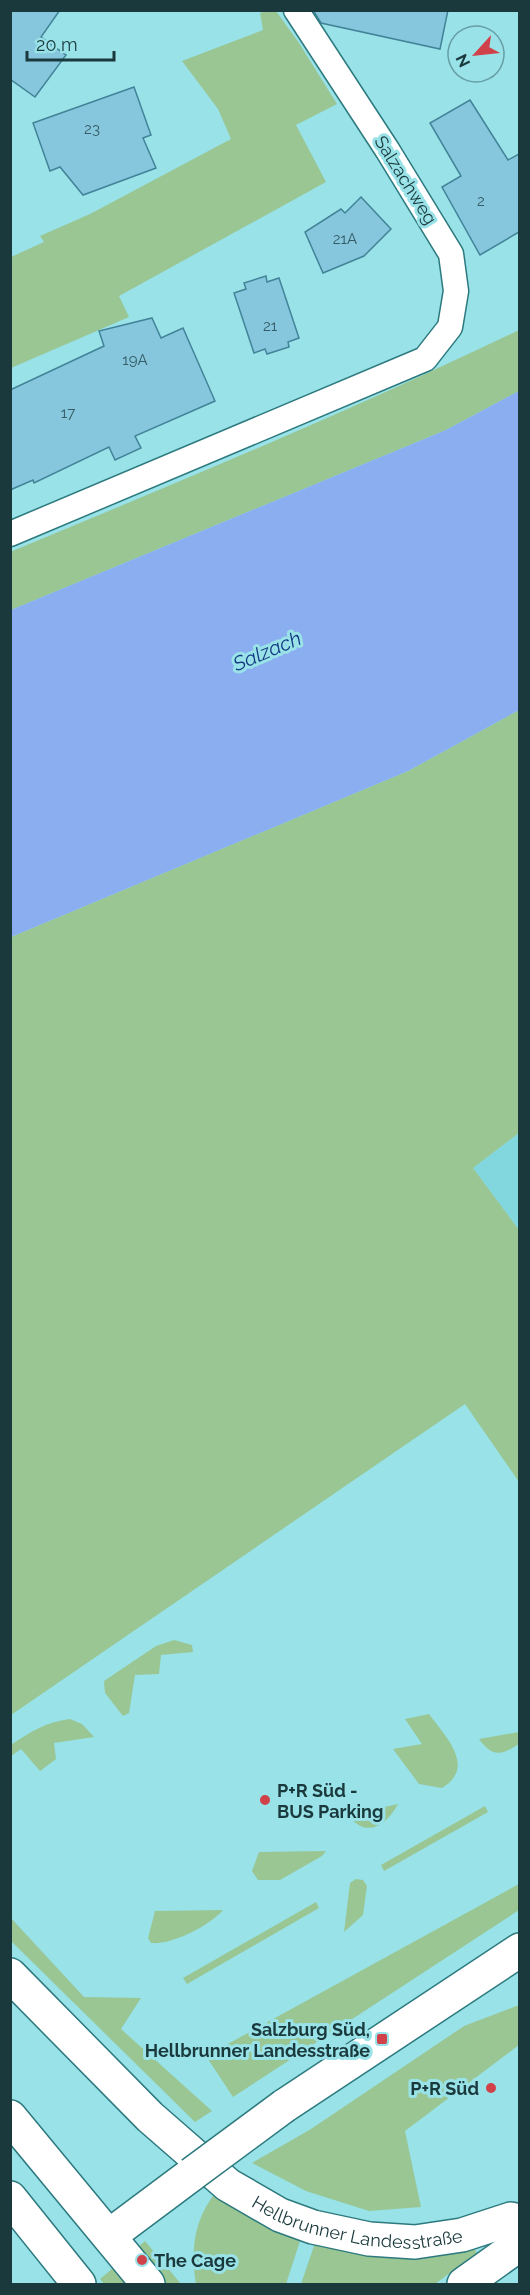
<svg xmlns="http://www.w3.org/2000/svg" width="530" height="2295" viewBox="0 0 530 2295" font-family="Raleway,sans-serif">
<rect width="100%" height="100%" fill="#98e2e8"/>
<polygon fill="#82d7de" points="519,1133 519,1230 473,1168"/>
<g fill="#9ac694">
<polygon points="266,11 276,11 299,43 337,104 296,125 326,182 119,296 129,317 11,368 11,257 44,242 40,236 90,214 231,139 218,109 182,61 263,30 260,13"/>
<path d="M519,330v61l-73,39 -435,180 -1,-58c171,-71 343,-142 509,-222z"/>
<polygon points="519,710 519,1133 473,1168 519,1230 519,1482 465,1404 11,1715 11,937 408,771"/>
<polygon points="174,1640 192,1645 193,1652 161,1655 159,1674 135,1675 129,1713 123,1716 105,1693 104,1681 156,1646"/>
<path d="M429,1714c16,22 48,53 13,74l-23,-4 -26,-35 29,-5 -17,-25z"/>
<path d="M70,1719l12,5 12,13 -40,6 2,16 -16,12 -19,-22 -10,7v-11c19,-13 35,-23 59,-26z"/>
<path d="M519,1732v12c-18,11 -26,14 -40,-5z"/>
<path d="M398,1804c-12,22 -32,35 -50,11z"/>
<polygon points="485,1806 488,1812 384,1871 381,1865"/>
<polygon points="326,1851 322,1856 280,1880 258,1880 252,1871 259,1852"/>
<polygon points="356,1879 363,1880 367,1886 363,1915 344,1932 350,1883"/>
<polygon points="519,1884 519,1910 233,2097 206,2056"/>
<polygon points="316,1902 319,1908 187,1984 183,1978"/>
<path d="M223,1910c-14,16 -51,35 -72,33l-3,-5 7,-27z"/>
<polygon points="10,1917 84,1997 141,1998 121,2029 212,2111 195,2122 11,1941"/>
<polygon points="519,2005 519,2045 405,2131 421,2207 369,2211 306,2191 252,2163 311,2129 464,2026"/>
<path d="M216,2192l85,46 -15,46h-90c-6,-33 -2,-65 20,-92z"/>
<polygon points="316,2240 472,2245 477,2253 435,2284 301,2284"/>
<polygon points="145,2241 181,2284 104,2284 100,2279"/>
</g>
<polygon fill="#8aaeef" points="519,391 519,710 408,771 11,937 11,610 446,430"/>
<g fill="#86c7de" stroke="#428398" stroke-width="1.5">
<polygon points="10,10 60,10 41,37 66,55 35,97 10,79"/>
<polygon points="313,10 448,10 440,49 321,23"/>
<polygon points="134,87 151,135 143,138 156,168 83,195 60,167 50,171 33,123"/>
<polygon points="470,100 508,160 519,154 519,232 480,255 442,187 461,176 430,123"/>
<polygon points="361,197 391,229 364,256 323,273 305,232 341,209 345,213"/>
<polygon points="266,276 267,282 279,278 299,338 288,342 289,347 267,354 265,349 254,353 234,293 246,289 244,283"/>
<polygon points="152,318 161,338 183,328 215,401 135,436 141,448 115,460 109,447 34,483 33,480 10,490 10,390 104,346 99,331"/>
</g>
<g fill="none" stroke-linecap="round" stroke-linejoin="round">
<defs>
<polyline id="street" points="10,534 425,359 450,327 456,291 451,254 388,151 296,10"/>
<g id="secondary">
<path id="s1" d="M10,1975l140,142 78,68 52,30 33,12 56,12 46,3 47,-7 49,-16 9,2"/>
<polyline points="284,2106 520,1950"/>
<polyline points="10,2117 148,2284"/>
<polyline points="10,2198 79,2284"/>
<polyline points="109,2236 192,2174"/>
</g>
<polyline id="primary" points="464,2284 520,2244"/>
</defs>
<use href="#street" stroke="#2c797e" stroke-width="27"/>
<use href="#secondary" stroke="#2c797e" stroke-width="36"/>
<use href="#primary" stroke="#2c797e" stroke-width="36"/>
<use href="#street" stroke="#fff" stroke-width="24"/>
<use href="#secondary" stroke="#fff" stroke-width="33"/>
<use href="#primary" stroke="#fff" stroke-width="33"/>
<defs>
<polyline id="secondary-bridge" points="192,2174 284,2106"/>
</defs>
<use href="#secondary-bridge" stroke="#2c797e" stroke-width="36" stroke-linecap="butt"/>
<use href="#secondary-bridge" stroke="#fff" stroke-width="33"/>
</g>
<g fill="#d14149" stroke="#98e2e8" stroke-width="2">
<circle cx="265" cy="1800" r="6"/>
<rect x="376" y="2033" width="12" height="12" rx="3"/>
<circle cx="491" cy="2088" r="6"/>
<circle cx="142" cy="2260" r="6"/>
</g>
<g text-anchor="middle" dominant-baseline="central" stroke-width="6" stroke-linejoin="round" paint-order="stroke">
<g font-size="15" fill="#355c64">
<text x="92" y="129">23</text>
<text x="481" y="201">2</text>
<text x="345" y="239">21A</text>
<text x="270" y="326">21</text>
<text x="135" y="360">19A</text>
<text x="68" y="413">17</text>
</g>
<g font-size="18" fill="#1a393c" stroke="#98e2e8">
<text transform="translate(406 180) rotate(58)">Salzachweg</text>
<text stroke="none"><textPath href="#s1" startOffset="441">Hellbrunner Landesstraße</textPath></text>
</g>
<g font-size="18" font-weight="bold" fill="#1a393c" stroke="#98e2e8" text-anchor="start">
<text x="277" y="1790">P+R Süd -<tspan x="277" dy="21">BUS Parking</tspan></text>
<text x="370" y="2029" text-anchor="end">Salzburg Süd,<tspan x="370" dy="21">Hellbrunner Landesstraße</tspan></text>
<text x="479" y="2088" text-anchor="end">P+R Süd</text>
<text x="154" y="2260">The Cage</text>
</g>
<g font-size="20" font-style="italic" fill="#143a84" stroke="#98e2e8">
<text transform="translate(267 651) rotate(-23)">Salzach</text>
</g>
</g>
<rect width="530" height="2295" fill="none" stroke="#1a393c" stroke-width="24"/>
<g transform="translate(476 54) rotate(243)"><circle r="28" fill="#98e2e8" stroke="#669ea3" stroke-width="1.5"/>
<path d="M0-4.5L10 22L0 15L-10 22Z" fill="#d14149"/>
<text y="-9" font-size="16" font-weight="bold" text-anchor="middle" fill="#1a393c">N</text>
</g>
<path d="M27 51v9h87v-9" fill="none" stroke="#1a393c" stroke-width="3"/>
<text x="36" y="51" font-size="18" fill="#1a393c" stroke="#98e2e8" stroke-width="4.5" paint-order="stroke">20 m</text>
</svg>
